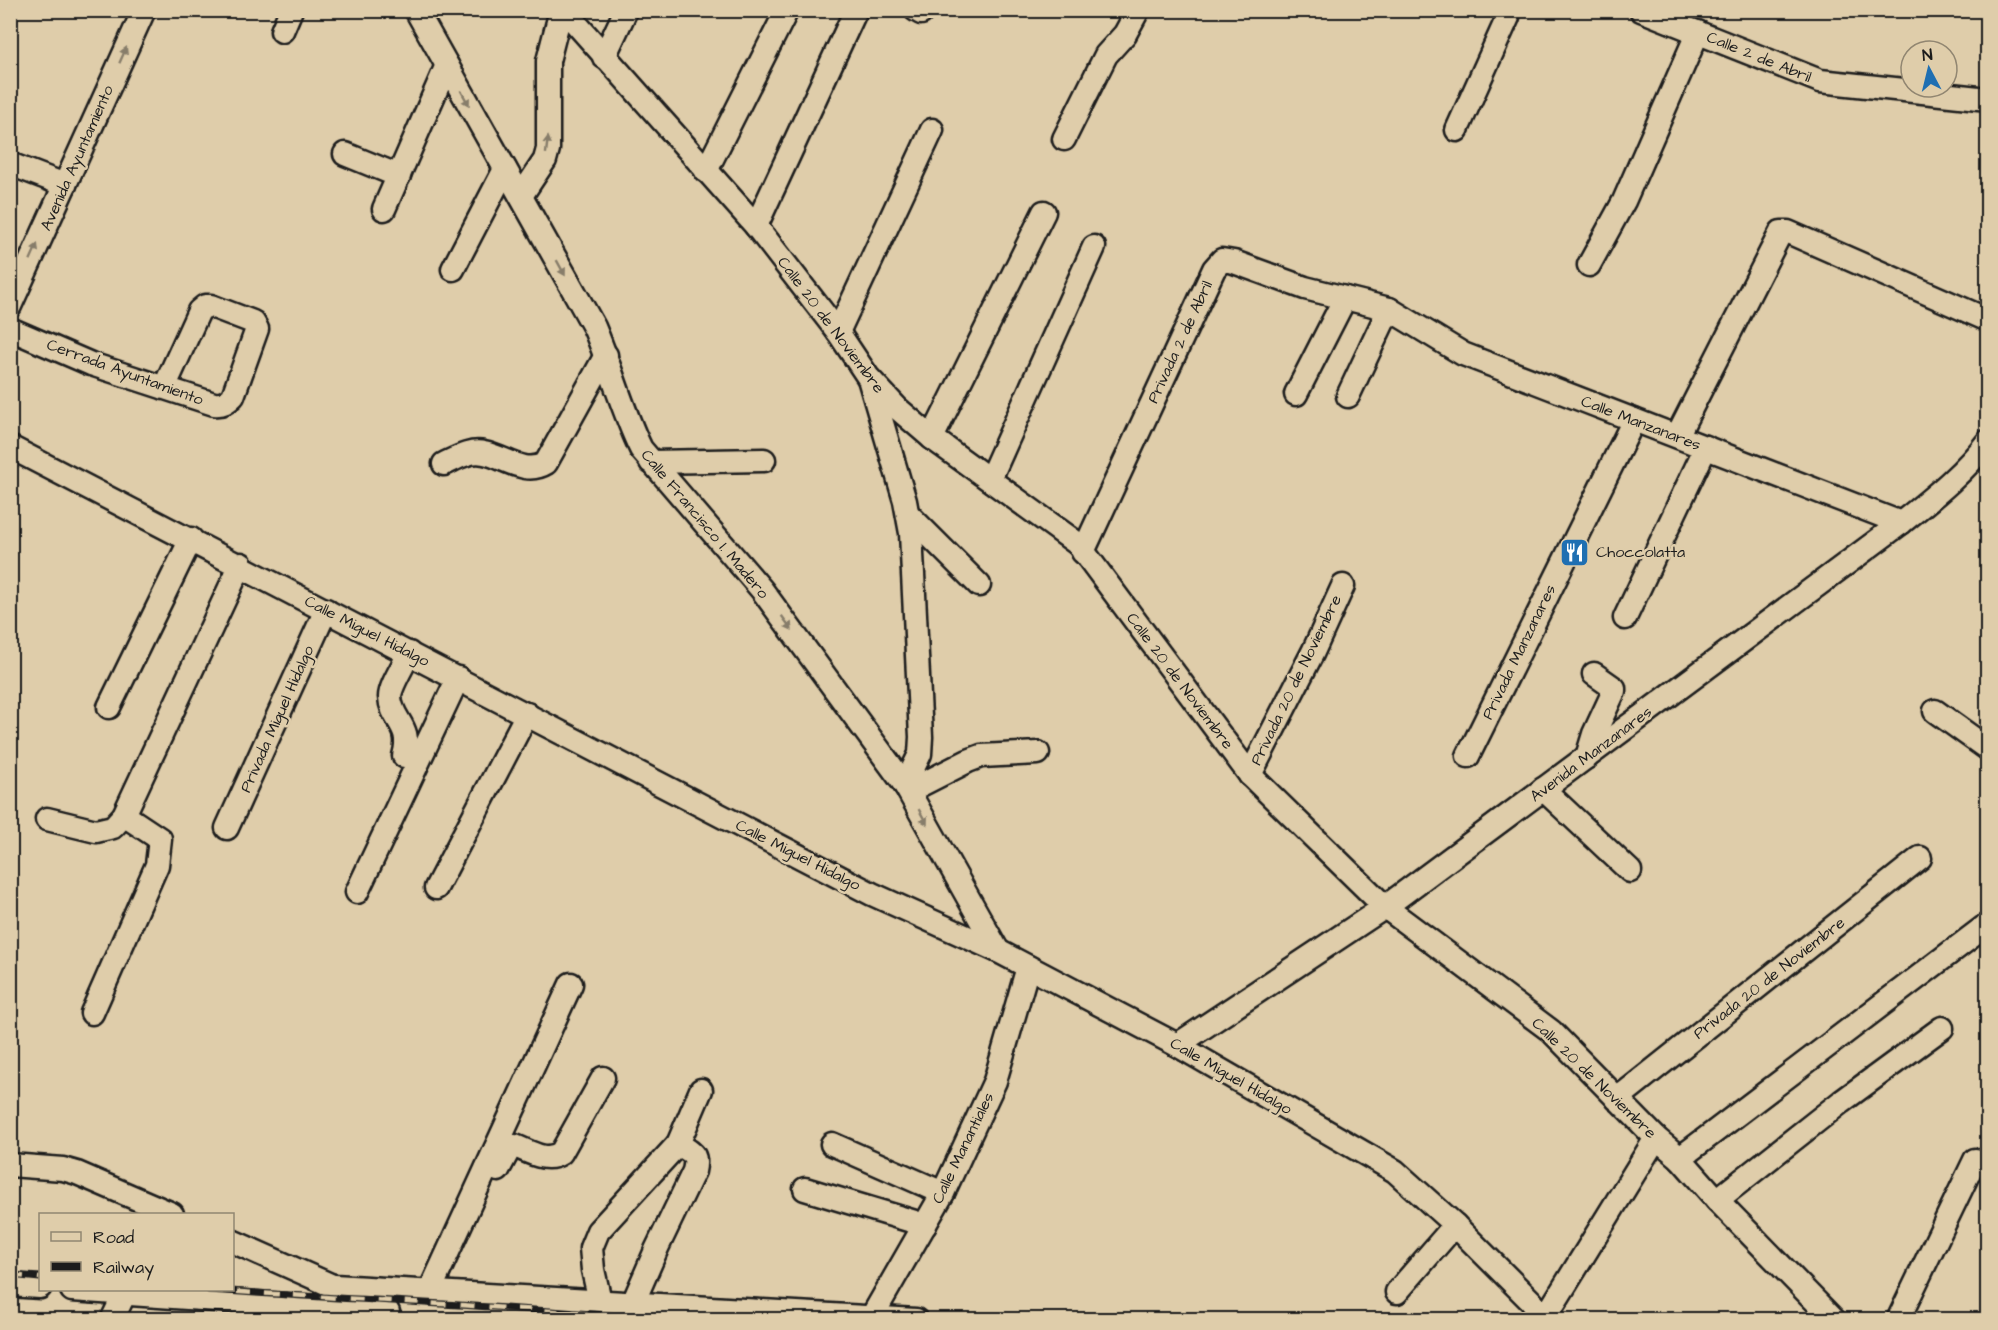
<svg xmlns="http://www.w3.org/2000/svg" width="1998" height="1330" viewBox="0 0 1998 1330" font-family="'Architects Daughter',sans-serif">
<rect width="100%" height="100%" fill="#dfcdaa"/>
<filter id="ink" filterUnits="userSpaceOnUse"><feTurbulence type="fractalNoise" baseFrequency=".0167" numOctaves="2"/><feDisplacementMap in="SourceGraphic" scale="12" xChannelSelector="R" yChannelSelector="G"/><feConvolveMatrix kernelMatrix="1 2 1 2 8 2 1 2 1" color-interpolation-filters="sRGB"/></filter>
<g filter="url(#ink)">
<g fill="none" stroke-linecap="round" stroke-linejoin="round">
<defs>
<g id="minor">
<path d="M416,10l178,317c17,40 28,83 47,122l121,141 143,195 93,166"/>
<polyline points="564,10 756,226 838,332 868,377 897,408 932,438 1078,544 1250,775 1385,907 1551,1031 1656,1138 1680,1158 1717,1200 1834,1320"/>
<polyline points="916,10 921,13"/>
<polyline points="1641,10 1820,81 1988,99"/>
<polyline points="282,31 291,10"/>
<polyline points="604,57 626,10"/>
<polyline points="1457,130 1508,17 1508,13 1506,10"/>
<polyline points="1064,139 1106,55 1125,34 1138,10"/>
<polyline points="345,154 399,176"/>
<polyline points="10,164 65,185"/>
<polyline points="706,171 787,10"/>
<polyline points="521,196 545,160 548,149 548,61 561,10"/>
<polyline points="384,209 447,65"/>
<polyline points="756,226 856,10"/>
<polyline points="1589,265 1624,201 1698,32"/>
<polyline points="453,269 505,169"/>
<polyline points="10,306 144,10"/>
<path d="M10,329l81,35 123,40c9,1 13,-2 19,-8l24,-67 -4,-7 -42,-16h-6l-6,5 -35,77"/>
<polyline points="838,332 932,130"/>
<polyline points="870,382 905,501 911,533 921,737 920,754 905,785"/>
<polyline points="1296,394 1345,298"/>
<polyline points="1348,396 1389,309"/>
<polyline points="1677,436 1781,232 1788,232 1988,320"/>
<polyline points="932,438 1044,212"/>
<polyline points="10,447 872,894 998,951 1177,1045 1395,1171 1455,1225 1531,1301 1545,1320"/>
<polyline points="651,462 764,460"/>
<path d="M444,464c13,-6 26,-14 40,-11 21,4 41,23 62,10l60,-108"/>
<polyline points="990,479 1094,247"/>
<polyline points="908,514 979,585"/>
<polyline points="1083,552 1214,269 1222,260 1234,262 1305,288 1389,309 1463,354 1901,523"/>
<polyline points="1625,618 1706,447"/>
<polyline points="109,707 191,539"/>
<polyline points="1935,711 1988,749"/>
<path d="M404,756c9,-31 -13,-35 -14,-59 0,-11 14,-32 19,-44"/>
<polyline points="1468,756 1634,420"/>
<polyline points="1587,757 1594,734 1614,691 1614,688 1594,674"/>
<polyline points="1250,775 1313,652 1343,586"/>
<polyline points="1543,789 1630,871"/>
<polyline points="909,791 968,761 981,756 1038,753"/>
<polyline points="47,819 96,831 113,827 124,815 241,564"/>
<polyline points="227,828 326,610"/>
<polyline points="436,888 527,714"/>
<polyline points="357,892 458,678"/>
<polyline points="92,1013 157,865 160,839 124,815"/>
<path d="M1177,1045l208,-138 516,-384c31,-25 63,-50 87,-82"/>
<polyline points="1617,1099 1920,858"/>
<polyline points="678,1144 701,1090"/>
<polyline points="832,1144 943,1193"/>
<polyline points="1680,1158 1988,924"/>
<polyline points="10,1165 63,1169 77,1173 172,1214"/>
<path d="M498,1170l13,-24h4c15,6 31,17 46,7l42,-75"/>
<polyline points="805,1189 925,1225"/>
<polyline points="1717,1200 1841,1102 1942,1028"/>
<polyline points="232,1241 346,1292"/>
<polyline points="10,1285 40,1287"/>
<polyline points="334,1286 916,1320"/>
<polyline points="72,1290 388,1312"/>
<polyline points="430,1291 571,984"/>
<polyline points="1397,1292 1455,1225"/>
<path d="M600,1301l-7,-31 -2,-22 7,-17 80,-87c14,9 20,9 16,27l-37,77 -24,55"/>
<polyline points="1545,1318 1656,1138"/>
<polyline points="112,1320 125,1293"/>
<polyline points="870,1320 943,1193 995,1081 1028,967"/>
<polyline points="1898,1320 1975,1160"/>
</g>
</defs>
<use href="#minor" stroke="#1c1c1c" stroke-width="27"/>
<use href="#minor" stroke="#dfcdaa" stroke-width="22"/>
<defs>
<g id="rail">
<polyline points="10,1275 40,1278"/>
<path d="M209,1290c154,10 308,17 462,30"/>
</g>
</defs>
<use href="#rail" stroke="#1c1c1c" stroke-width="7"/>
<use href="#rail" stroke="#dfcdaa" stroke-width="4.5" stroke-dasharray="14" stroke-linecap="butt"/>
</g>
<defs><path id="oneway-solid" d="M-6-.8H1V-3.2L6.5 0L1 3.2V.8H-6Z" transform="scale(1.5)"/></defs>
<g fill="#877d6a">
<use href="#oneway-solid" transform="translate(123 55) rotate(-66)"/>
<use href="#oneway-solid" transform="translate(465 98) rotate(61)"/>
<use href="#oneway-solid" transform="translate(547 145) rotate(-83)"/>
<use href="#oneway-solid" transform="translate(34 252) rotate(-66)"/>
<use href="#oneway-solid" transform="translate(561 268) rotate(61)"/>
<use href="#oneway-solid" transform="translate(787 623) rotate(54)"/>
<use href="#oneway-solid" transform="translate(923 817) rotate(61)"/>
</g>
</g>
<defs>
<symbol id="restaurant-square" viewBox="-11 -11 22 22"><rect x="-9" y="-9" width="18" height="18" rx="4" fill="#1f6fb2" stroke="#dfcdaa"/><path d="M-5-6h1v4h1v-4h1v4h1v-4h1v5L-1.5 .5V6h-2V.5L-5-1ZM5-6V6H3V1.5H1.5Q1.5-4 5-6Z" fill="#fff"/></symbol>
</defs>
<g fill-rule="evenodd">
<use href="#restaurant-square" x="1558" y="536" width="33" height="33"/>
</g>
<g text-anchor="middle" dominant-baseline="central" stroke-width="5" stroke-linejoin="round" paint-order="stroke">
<g font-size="16" fill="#1c1c1c" stroke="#dfcdaa">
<text transform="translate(1759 57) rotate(22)">Calle 2 de Abril</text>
<text transform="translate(77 158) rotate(-66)">Avenida Ayuntamiento</text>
<text transform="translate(831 325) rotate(53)">Calle 20 de Noviembre</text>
<text transform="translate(1180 342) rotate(-65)">Privada 2 de Abril</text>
<text transform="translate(125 372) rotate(20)">Cerrada Ayuntamiento</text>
<text transform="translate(1641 423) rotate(21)">Calle Manzanares</text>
<text transform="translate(705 524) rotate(50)">Calle Francisco I. Madero</text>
<text transform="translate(367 631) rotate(27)">Calle Miguel Hidalgo</text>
<text transform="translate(1519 652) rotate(-64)">Privada Manzanares</text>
<text transform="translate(1296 680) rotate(-64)">Privada 20 de Noviembre</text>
<text transform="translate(1180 681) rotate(53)">Calle 20 de Noviembre</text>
<text transform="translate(277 719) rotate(-66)">Privada Miguel Hidalgo</text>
<text transform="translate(1591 754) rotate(-37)">Avenida Manzanares</text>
<text transform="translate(798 855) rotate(27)">Calle Miguel Hidalgo</text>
<text transform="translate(1769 978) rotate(-38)">Privada 20 de Noviembre</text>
<text transform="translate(1231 1076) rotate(30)">Calle Miguel Hidalgo</text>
<text transform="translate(1594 1078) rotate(44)">Calle 20 de Noviembre</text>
<text transform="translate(963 1148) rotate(-64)">Calle Manantiales</text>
</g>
<g font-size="16" fill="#1c1c1c" stroke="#dfcdaa" text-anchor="start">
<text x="1596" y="552">Choccolatta</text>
</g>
</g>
<rect width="1998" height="1330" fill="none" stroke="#dfcdaa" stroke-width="36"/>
<rect x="18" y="18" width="1962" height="1294" fill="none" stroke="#1c1c1c" stroke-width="2" filter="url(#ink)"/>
<rect x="39" y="1213" width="195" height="78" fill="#dfcdaa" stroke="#918671" stroke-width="1.5"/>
<rect x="51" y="1232" width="30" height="9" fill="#dfcdaa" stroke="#918671" stroke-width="1.5"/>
<text x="93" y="1243" font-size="18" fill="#1c1c1c">Road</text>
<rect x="51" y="1262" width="30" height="9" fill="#1c1c1c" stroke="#918671" stroke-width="1.5"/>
<text x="93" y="1273" font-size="18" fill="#1c1c1c">Railway</text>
<g transform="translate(1929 69) rotate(353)"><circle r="28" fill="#dfcdaa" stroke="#918671" stroke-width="1.5"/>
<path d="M0-4.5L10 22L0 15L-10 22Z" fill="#1f6fb2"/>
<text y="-9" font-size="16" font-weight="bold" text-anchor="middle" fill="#1c1c1c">N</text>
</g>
</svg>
